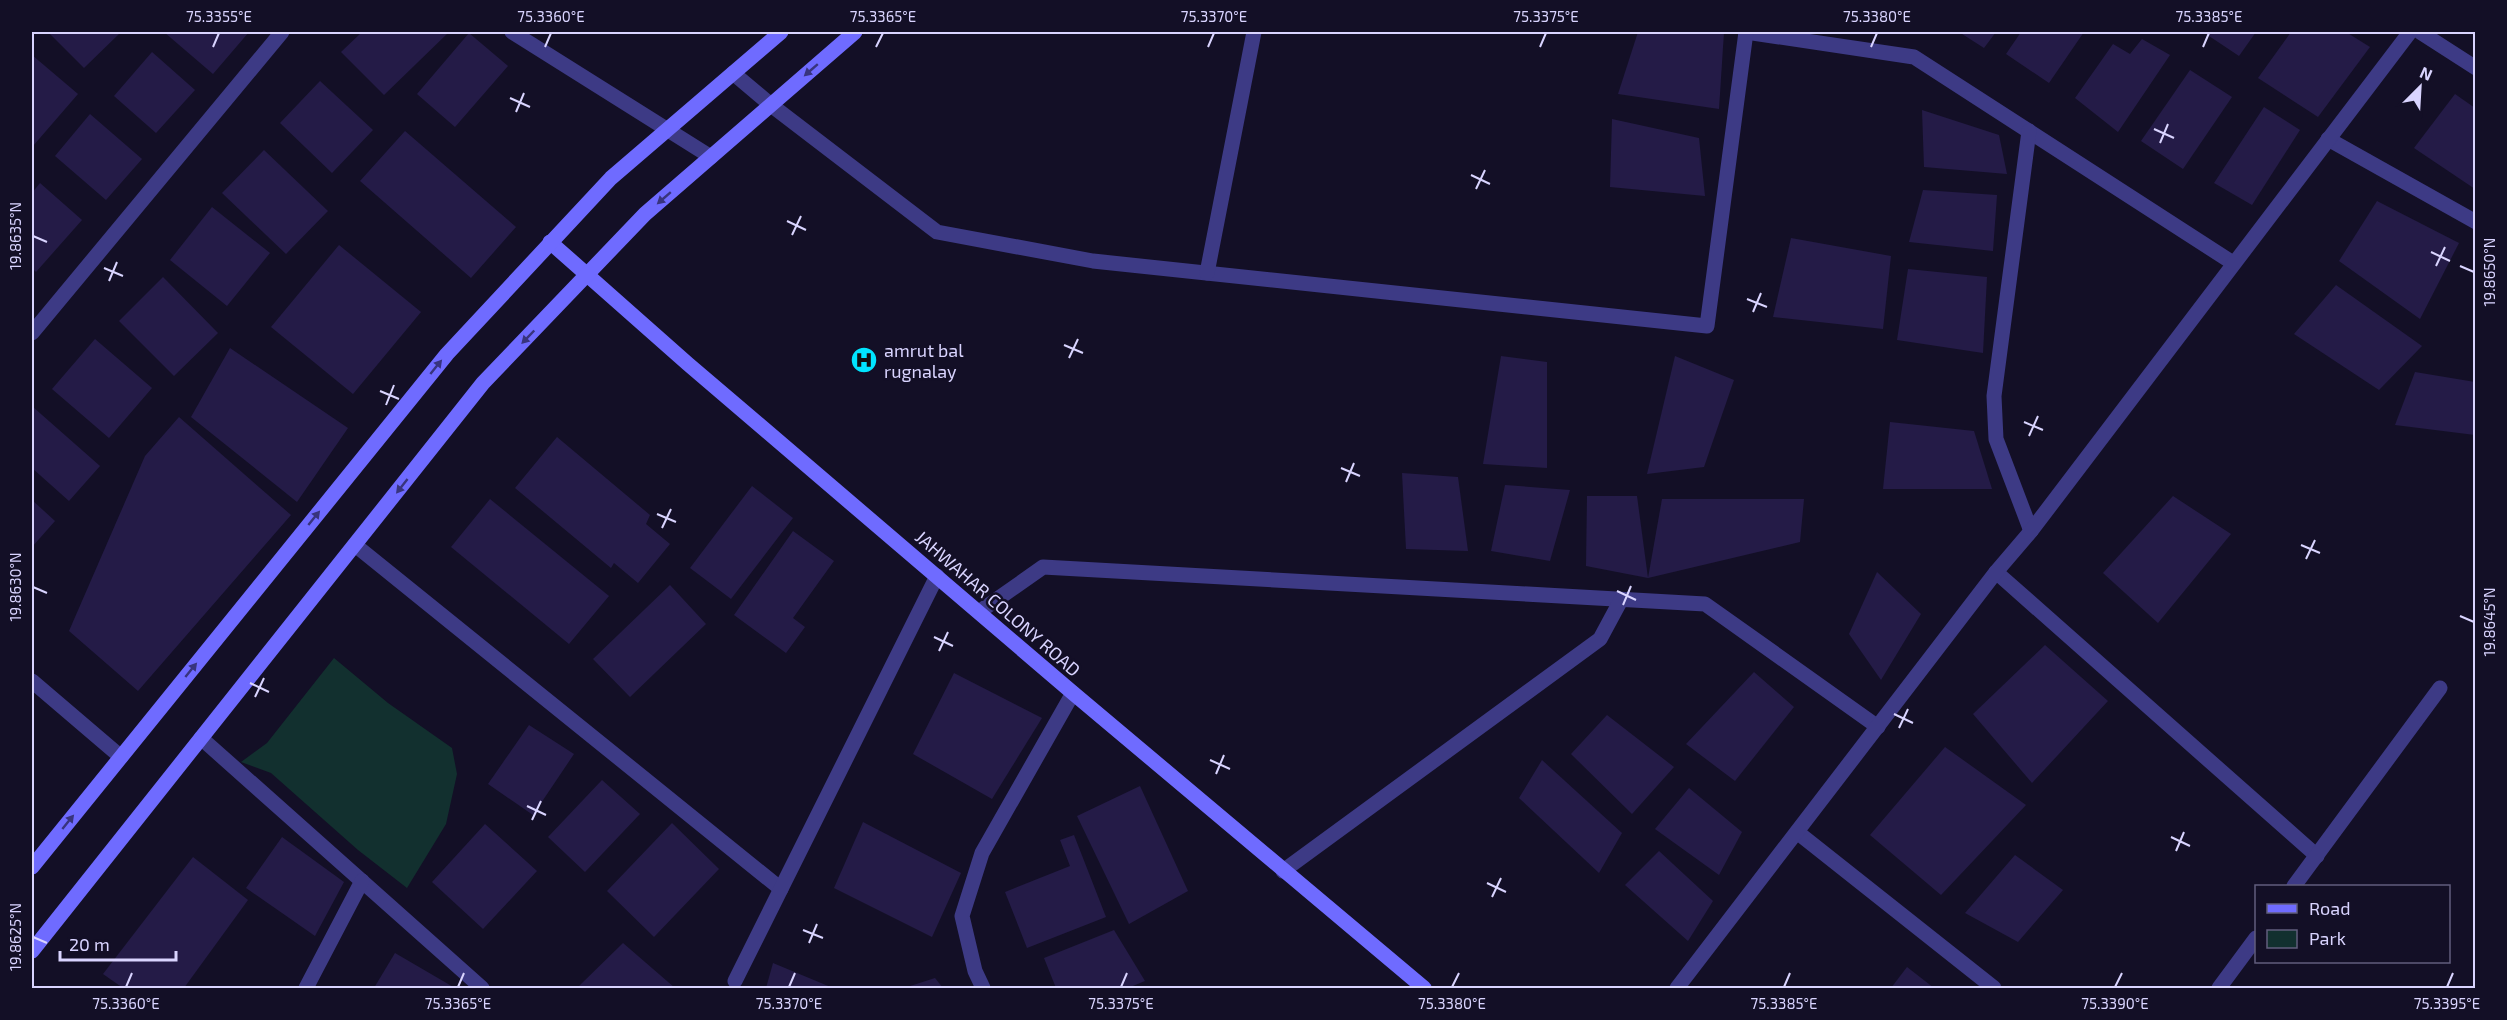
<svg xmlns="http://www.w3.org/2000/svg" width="2507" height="1020" viewBox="0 0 2507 1020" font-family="'Exo 2',sans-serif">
<rect width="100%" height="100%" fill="#130f26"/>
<polygon fill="#12302f" points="334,658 388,703 452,748 457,774 446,824 407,888 358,850 271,773 241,762 267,743"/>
<g fill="#241b47">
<polygon points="48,32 121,32 84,68"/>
<polygon points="164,32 249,32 213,74"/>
<polygon points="362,32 449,32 384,95 341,52"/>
<polygon points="1638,32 1724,32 1719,109 1618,94"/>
<polygon points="1959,32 1996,32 1984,48"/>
<polygon points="2021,32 2084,32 2049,83 2006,54"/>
<polygon points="2203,32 2256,32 2239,56"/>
<polygon points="2291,32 2346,32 2370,47 2318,117 2258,78"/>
<polygon points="469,33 508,66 455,127 417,94"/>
<polygon points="2142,39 2170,55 2118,132 2075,98 2113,44 2130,54"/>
<polygon points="152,52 195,90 156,133 114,96"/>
<polygon points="32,55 78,94 33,146 32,144"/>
<polygon points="2190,70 2232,97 2183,169 2141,141"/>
<polygon points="320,81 373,130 332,173 280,123"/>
<polygon points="2455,94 2475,108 2475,189 2414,148"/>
<polygon points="2264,107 2300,130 2252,205 2214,183"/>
<polygon points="1922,110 1999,135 2007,174 1924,167"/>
<polygon points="90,114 142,159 106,200 55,156"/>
<polygon points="1612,119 1699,138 1705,196 1610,187"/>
<polygon points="405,131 516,227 471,278 360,181"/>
<polygon points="264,150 328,211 286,254 222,193"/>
<polygon points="40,183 82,220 36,272 32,268 32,193"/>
<polygon points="1923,190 1997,195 1993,251 1909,242"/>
<polygon points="2377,201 2459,243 2420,319 2339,261"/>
<polygon points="212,207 270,253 227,306 170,260"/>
<polygon points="1791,238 1891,256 1883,329 1773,317"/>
<polygon points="339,245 421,312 353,394 271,327"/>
<polygon points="1908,269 1987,277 1983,353 1897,340"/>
<polygon points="163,277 218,333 174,376 119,321"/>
<polygon points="2336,285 2422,346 2379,390 2294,334"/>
<polygon points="95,339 152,388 109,438 52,389"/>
<polygon points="230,348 348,428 297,502 191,417"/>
<polygon points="1501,356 1547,362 1547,468 1483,464"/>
<polygon points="1675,356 1734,380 1704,467 1647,474"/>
<polygon points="2415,372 2475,382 2475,435 2395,425"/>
<polygon points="33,407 100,466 69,501 32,468"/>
<polygon points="179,417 291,515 138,691 69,631 145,456"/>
<polygon points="1890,422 1974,431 1992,489 1883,489"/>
<polygon points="557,437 650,515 646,524 670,544 638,583 614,563 611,568 515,488"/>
<polygon points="1402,473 1458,477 1468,551 1406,549"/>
<polygon points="1505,485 1570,490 1550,561 1491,551"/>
<polygon points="752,486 793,518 731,599 690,568"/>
<polygon points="1587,496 1637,496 1648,578 1586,566"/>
<polygon points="2173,496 2231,534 2158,623 2103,573"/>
<polygon points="490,499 609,596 569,644 451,547"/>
<polygon points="1662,499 1804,499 1800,542 1648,578"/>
<polygon points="32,500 55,521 32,547"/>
<polygon points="793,531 834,561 793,618 805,627 786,653 734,615"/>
<polygon points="1877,572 1921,614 1881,680 1849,634"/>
<polygon points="670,585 706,624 630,697 593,659"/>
<polygon points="2045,645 2108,701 2032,783 1973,714"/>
<polygon points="1754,672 1794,707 1735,781 1686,744"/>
<polygon points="954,673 1042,718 992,799 913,754"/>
<polygon points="1607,715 1674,767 1632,814 1571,754"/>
<polygon points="529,725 574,754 533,815 488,784"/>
<polygon points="1945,747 2026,805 1941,895 1870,835"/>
<polygon points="1542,760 1622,833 1599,873 1519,798"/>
<polygon points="602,780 640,814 585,872 548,837"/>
<polygon points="1140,786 1188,891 1129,924 1077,816"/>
<polygon points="1689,788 1742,832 1719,875 1655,829"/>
<polygon points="863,822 961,873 932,937 834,888"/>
<polygon points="672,823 719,869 654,937 607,891"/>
<polygon points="485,824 537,871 483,929 432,882"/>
<polygon points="1074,835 1106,917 1027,948 1005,892 1070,866 1060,840"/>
<polygon points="282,837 344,882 315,936 246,888"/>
<polygon points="1659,851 1713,901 1688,941 1625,885"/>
<polygon points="2015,855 2063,890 2018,942 1965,913"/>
<polygon points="193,857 248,900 184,988 123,988 103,974"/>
<polygon points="1114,930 1145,981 1128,988 1056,988 1044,958"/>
<polygon points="623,943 675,988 577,988"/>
<polygon points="395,953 455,988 374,988"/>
<polygon points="773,963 833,988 766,988"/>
<polygon points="1907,967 1934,988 1891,988"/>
<polygon points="935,978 943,988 904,988"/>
</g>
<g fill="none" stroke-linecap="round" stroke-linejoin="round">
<g stroke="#3d3a85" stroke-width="15">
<polyline points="512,32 711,157"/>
<polyline points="1746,32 1914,57 2233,263"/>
<polyline points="2420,32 2476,68"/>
<polyline points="733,73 771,105 937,232 1093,261 1707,326 1746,32"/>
<polyline points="2029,131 1994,396 1996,439 2031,531"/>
<polyline points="2328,139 2476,222"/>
<polyline points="1207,273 1254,32"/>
<polyline points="32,333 282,32"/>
<polyline points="355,545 781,889"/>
<polyline points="1996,572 2317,856"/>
<polyline points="979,612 1043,567 1705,604 1878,727"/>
<polyline points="32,681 121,757"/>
<polyline points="201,738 482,988"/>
<polyline points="1797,832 1994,988"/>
<polyline points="1283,871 1600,639 1621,600"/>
<polyline points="2294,886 2440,688"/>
<polyline points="735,981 937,576"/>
<polyline points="306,988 362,881"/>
<polyline points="983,988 975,971 962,916 982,853 1073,693"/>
<polyline points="1677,988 1996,572 2031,531 2410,32"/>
<polyline points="2219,988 2256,938"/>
</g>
<g stroke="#6f6bff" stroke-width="15">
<polyline points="550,242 688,364 1073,693 1424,988"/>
<polyline points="32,867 447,354 611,178 781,32"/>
<polyline points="32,951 483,383 645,214 855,32"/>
</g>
</g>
<defs><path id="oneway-solid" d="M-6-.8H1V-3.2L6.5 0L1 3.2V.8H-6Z" transform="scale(1.5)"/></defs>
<g fill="#38347d">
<use href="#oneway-solid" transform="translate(811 70) rotate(139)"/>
<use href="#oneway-solid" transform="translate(664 198) rotate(139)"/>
<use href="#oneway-solid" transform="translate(528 337) rotate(134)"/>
<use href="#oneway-solid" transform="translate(436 367) rotate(-51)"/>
<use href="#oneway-solid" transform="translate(402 486) rotate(128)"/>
<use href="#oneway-solid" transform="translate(314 518) rotate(-51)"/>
<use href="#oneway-solid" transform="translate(191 670) rotate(-51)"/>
<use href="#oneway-solid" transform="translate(68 822) rotate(-51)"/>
</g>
<path fill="none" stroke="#d9d4ff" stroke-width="2" d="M213,47l6,-14M545,47l6,-14M876,47l7,-14M1208,47l6,-14M1540,47l6,-14M1871,47l6,-14M2203,47l6,-14M510,98l20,9M516,112l8,-19M2154,129l20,9M2160,143l8,-19M1471,175l19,9M1476,189l9,-19M787,221l19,9M792,235l9,-19M33,236l14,6M2431,252l19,9M2436,266l9,-19M2460,266l14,6M104,268l19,8M109,281l8,-19M1747,299l20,8M1753,312l8,-19M1064,345l19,8M1069,358l9,-19M380,391l19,8M386,405l8,-20M2024,422l19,8M2029,436l9,-20M1341,468l19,8M1346,482l8,-19M657,514l19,8M662,528l9,-19M2301,545l19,8M2306,559l9,-19M33,587l14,6M1617,591l19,9M1623,605l8,-19M2460,616l14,6M934,637l19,9M939,651l9,-19M250,683l19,9M255,697l9,-19M1894,714l19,9M1899,728l9,-19M1210,760l20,9M1216,774l8,-19M527,806l19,9M532,820l9,-19M2171,837l19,9M2176,851l8,-19M1487,883l19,9M1492,897l9,-19M803,930l20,8M33,937l14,6M809,943l8,-19M126,987l6,-14M458,987l6,-14M789,987l6,-14M1121,987l6,-14M1452,987l7,-14M1784,987l6,-14M2115,987l7,-14M2447,987l6,-14"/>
<defs>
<symbol id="hospital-disc" viewBox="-11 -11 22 22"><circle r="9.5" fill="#00e5ff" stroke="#130f26"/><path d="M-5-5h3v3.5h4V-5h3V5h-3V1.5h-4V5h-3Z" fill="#111"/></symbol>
</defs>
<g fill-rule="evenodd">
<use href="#hospital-disc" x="849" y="345" width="30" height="30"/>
</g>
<g text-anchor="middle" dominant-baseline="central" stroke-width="5" stroke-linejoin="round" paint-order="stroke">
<g font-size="18" fill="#d9d4ff" stroke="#130f26" text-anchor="start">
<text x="884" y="350">amrut bal<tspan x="884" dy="21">rugnalay</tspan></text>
</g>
<g font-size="18" fill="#d9d4ff" stroke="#130f26">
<text transform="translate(998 603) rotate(41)">JAHWAHAR COLONY ROAD</text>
</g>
</g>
<rect width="2507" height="1020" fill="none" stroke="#130f26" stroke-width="66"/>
<rect x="2255" y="885" width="195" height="78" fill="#130f26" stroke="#625e7d" stroke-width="1.5"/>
<rect x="2267" y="904" width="30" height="9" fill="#6f6bff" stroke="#625e7d" stroke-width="1.5"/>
<text x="2309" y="915" font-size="18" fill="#d9d4ff">Road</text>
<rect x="2267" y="930" width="30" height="18" fill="#12302f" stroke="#625e7d" stroke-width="1.5"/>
<text x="2309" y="945" font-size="18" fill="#d9d4ff">Park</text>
<g transform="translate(2420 87) rotate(24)" stroke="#130f26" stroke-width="4.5" paint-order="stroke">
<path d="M0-4.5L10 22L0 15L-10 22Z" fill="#d9d4ff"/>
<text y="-9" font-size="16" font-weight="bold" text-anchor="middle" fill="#d9d4ff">N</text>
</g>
<path d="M60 951v9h116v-9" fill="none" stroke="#d9d4ff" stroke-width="3"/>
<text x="69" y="951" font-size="18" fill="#d9d4ff" stroke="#130f26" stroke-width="4.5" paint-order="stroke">20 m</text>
<rect x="33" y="33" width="2441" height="954" fill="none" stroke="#d9d4ff" stroke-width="2"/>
<g font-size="15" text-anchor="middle" fill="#d9d4ff">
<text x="219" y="22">75.3355°E</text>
<text x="551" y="22">75.3360°E</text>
<text x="883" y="22">75.3365°E</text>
<text x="1214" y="22">75.3370°E</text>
<text x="1546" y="22">75.3375°E</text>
<text x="1877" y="22">75.3380°E</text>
<text x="2209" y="22">75.3385°E</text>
<text transform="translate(16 236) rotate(-90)" y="5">19.8635°N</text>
<text transform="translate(2490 272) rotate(-90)" y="5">19.8650°N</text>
<text transform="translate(16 587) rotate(-90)" y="5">19.8630°N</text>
<text transform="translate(2490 622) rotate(-90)" y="5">19.8645°N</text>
<text transform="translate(16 937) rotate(-90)" y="5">19.8625°N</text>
<text x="126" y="1009">75.3360°E</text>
<text x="458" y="1009">75.3365°E</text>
<text x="789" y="1009">75.3370°E</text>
<text x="1121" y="1009">75.3375°E</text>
<text x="1452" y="1009">75.3380°E</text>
<text x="1784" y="1009">75.3385°E</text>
<text x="2115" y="1009">75.3390°E</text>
<text x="2447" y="1009">75.3395°E</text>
</g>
</svg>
